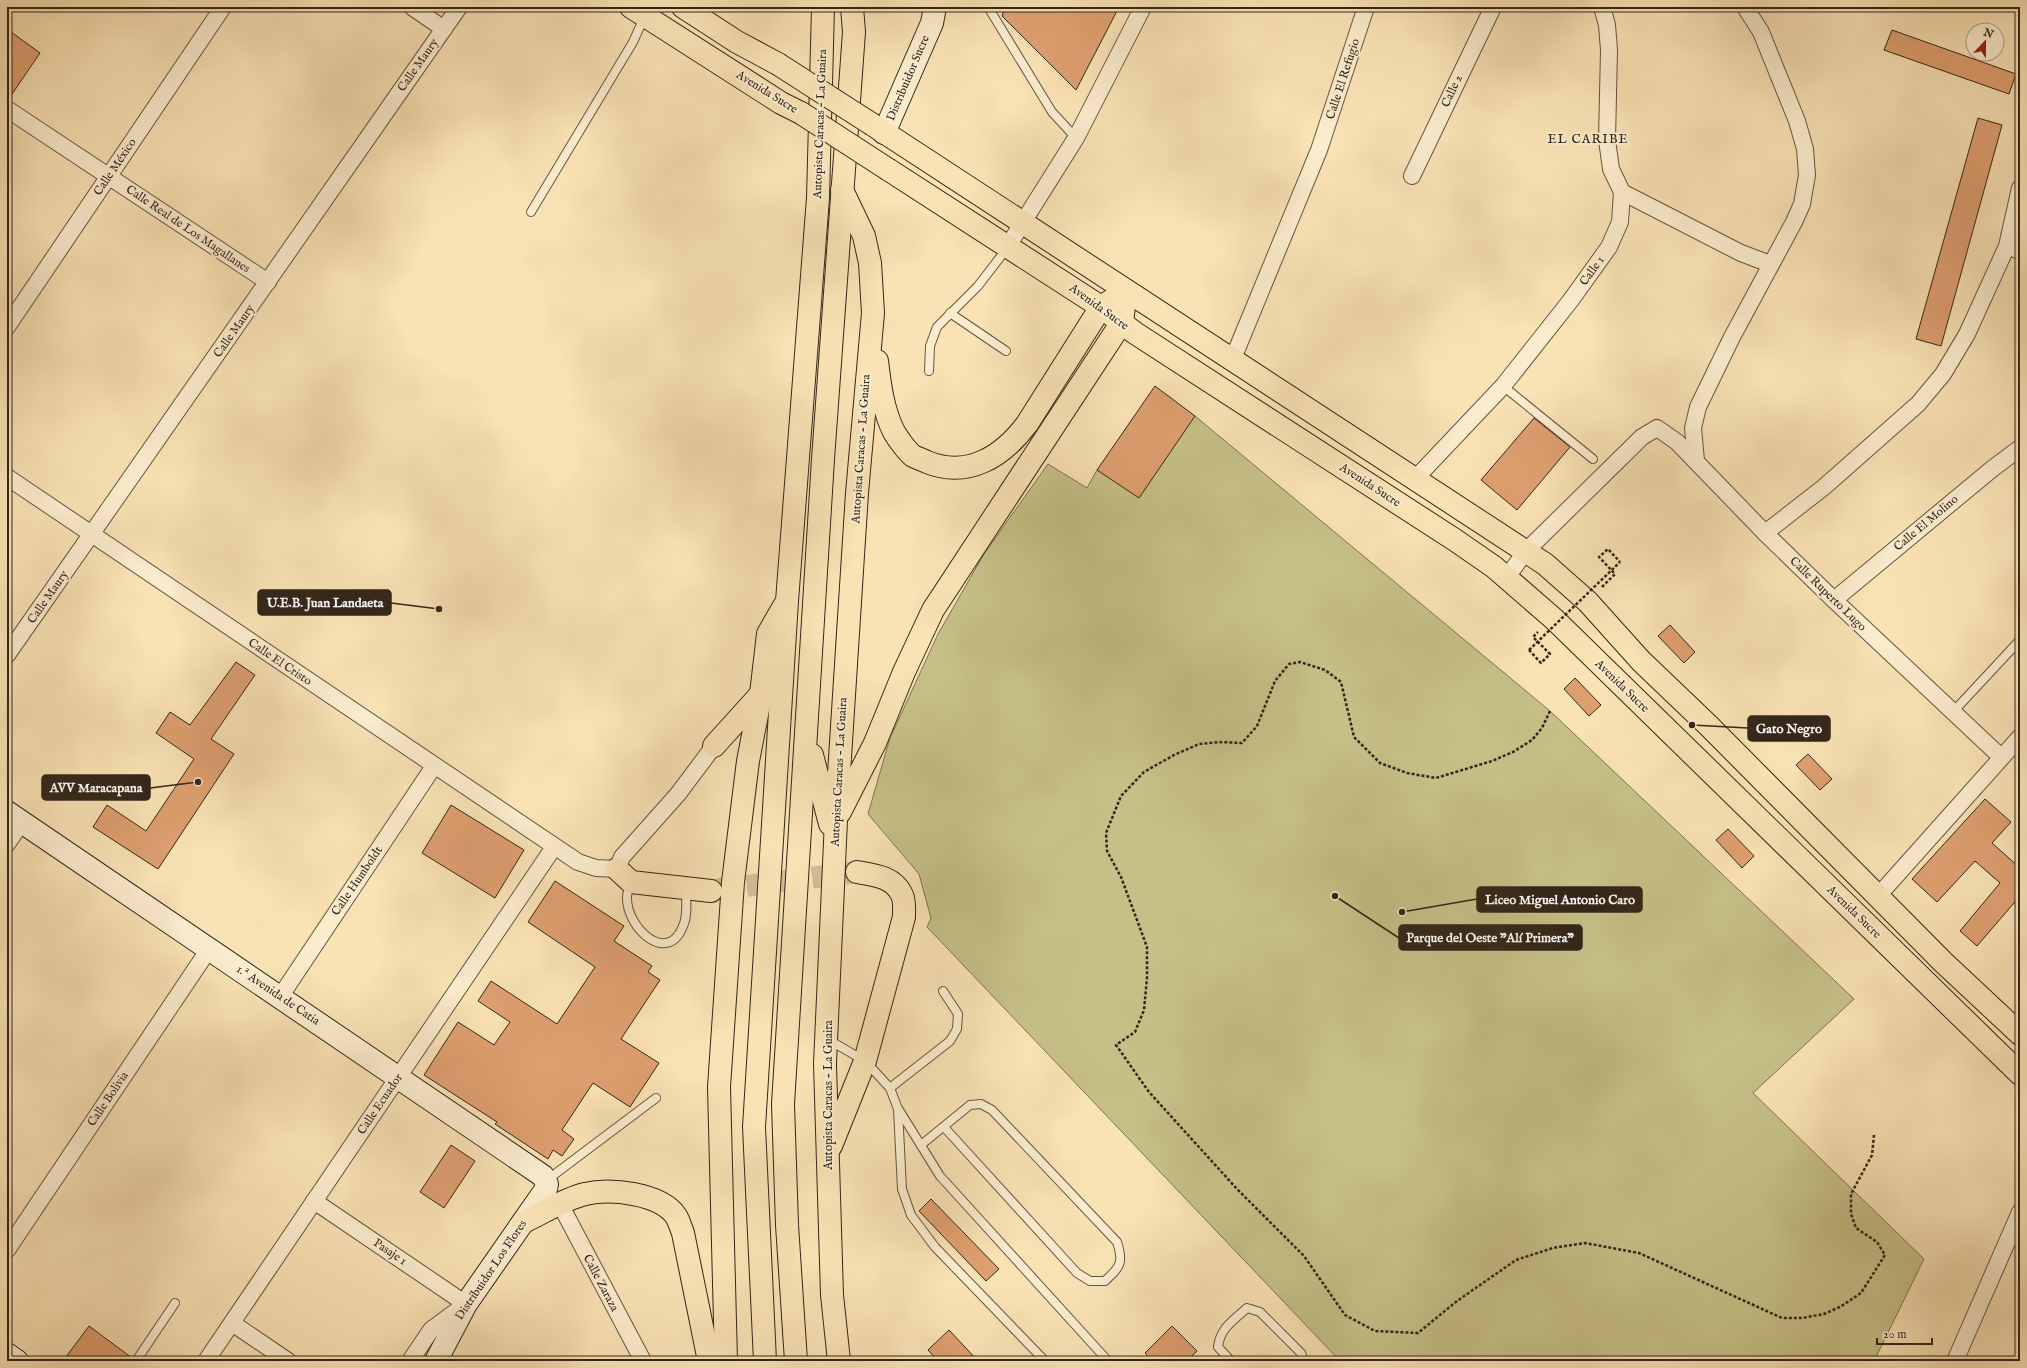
<svg xmlns="http://www.w3.org/2000/svg" width="2027" height="1368" viewBox="0 0 2027 1368" font-family="'IM FELL English',serif">
<rect width="100%" height="100%" fill="#f9e2b4"/>
<filter id="stains"><feTurbulence type="fractalNoise" baseFrequency=".005" numOctaves="4"/><feColorMatrix values="0 0 0 0 .2 0 0 0 0 .09 0 0 0 0 .02 0 0 0 .5 -.17"/></filter>
<radialGradient id="worn" r=".72"><stop offset=".6" stop-color="#630" stop-opacity="0"/><stop offset="1" stop-color="#630" stop-opacity=".3"/></radialGradient>
<polygon fill="#c6c087" stroke="#7c7350" points="1195,416 1550,711 1854,999 1753,1093 1924,1259 1874,1361 1340,1361 927,927 931,918 919,874 868,814 890,738 938,634 984,554 1048,464 1087,488 1097,470"/>
<g fill="#de9f70" stroke="#322619">
<polygon points="1005,7 1119,7 1076,90 1002,16"/>
<polygon points="7,29 40,53 8,100 7,100"/>
<polygon points="1892,30 2016,74 2009,94 1884,50"/>
<polygon points="1978,118 2002,125 1941,346 1916,339"/>
<polygon points="1155,386 1195,416 1139,498 1097,470"/>
<polygon points="1534,418 1570,447 1517,510 1481,480"/>
<polygon points="1670,625 1695,652 1684,663 1658,636"/>
<polygon points="236,662 255,675 211,739 234,754 158,869 93,827 107,805 146,831 194,759 156,733 170,712 190,725"/>
<polygon points="1575,678 1601,705 1589,716 1564,689"/>
<polygon points="1808,754 1832,779 1820,790 1796,765"/>
<polygon points="1985,799 2011,822 1992,843 2020,868 2020,896 1977,946 1960,931 2000,883 1975,861 1937,902 1912,879"/>
<polygon points="451,805 524,850 495,898 422,853"/>
<polygon points="1728,829 1754,856 1742,868 1716,840"/>
<polygon points="555,881 624,926 614,941 652,966 648,972 660,980 621,1039 659,1063 630,1107 593,1083 562,1130 574,1139 562,1156 553,1150 548,1159 495,1124 497,1122 424,1075 458,1022 494,1045 510,1022 478,1001 491,981 557,1024 595,967 528,922"/>
<polygon points="451,1145 475,1161 444,1208 420,1192"/>
<polygon points="931,1199 999,1269 986,1281 919,1211"/>
<polygon points="89,1326 132,1358 131,1361 63,1361"/>
<polygon points="1172,1326 1197,1351 1187,1361 1153,1361 1145,1353"/>
<polygon points="949,1330 978,1361 938,1361 928,1350"/>
</g>
<g fill="none" stroke-linecap="round" stroke-linejoin="round">
<polyline stroke="#d1bc95" stroke-width="22" stroke-dasharray="22 11" stroke-linecap="butt" points="714,890 857,872"/>
<defs>
<g id="lane">
<polyline points="988,7 1052,112 1076,138"/>
<polyline points="531,212 633,42 642,22 638,17"/>
<polyline points="950,313 1006,351"/>
<polyline points="929,371 930,346 937,327 978,286 1008,247"/>
<polyline points="1503,386 1593,459"/>
<polyline points="1953,712 2020,640"/>
<path d="M631,882c-1,5 -4,10 -4,15 -1,31 41,69 56,29 5,-10 3,-25 3,-36"/>
<polyline points="829,1040 865,1061 890,1088 898,1109 902,1189 911,1215 935,1247 1045,1361"/>
<polyline points="890,1088 950,1041 957,1029 958,1014 943,991"/>
<polyline points="899,1110 940,1176 1108,1361"/>
<path d="M921,1145l49,-40 11,-1 11,6 125,132c7,21 3,25 -12,39h-15l-13,-8 -133,-146"/>
<polyline points="547,1180 656,1098"/>
<polyline points="136,1361 175,1303"/>
<path d="M1231,1361l-13,-14c2,-19 16,-27 29,-39l13,4 41,41 3,8"/>
</g>
<g id="street">
<polyline points="412,7 444,29"/>
<polyline points="7,109 268,282"/>
<polyline points="1412,176 1493,7"/>
<polyline points="1622,192 1741,253 1770,264"/>
<polyline points="1008,246 1076,138 1143,7"/>
<polyline points="2007,246 2020,251"/>
<polyline points="7,327 223,7"/>
<polyline points="1232,361 1319,150 1366,7"/>
<polyline points="1696,461 1693,428 1698,407 1732,337 1794,222 1802,204 1807,175 1805,149 1797,121 1761,32 1745,7"/>
<polyline points="7,477 578,862 596,868 617,869 622,857 678,794 714,746"/>
<polyline points="1414,480 1503,386 1571,300 1609,247 1620,222 1622,192 1611,169 1607,140 1609,50 1607,25 1602,7"/>
<polyline points="1765,533 1824,487 1918,404 1943,374 1967,334 2007,246 2020,188"/>
<polyline points="1507,577 1526,551 1642,437 1657,428 1677,442 1765,533 1834,600 2001,757"/>
<polyline points="1834,600 1992,469 2020,448"/>
<polyline points="7,655 459,7"/>
<polyline points="7,844 22,822"/>
<polyline points="1878,896 2020,737"/>
<polyline points="280,997 434,766"/>
<polyline points="314,1201 466,1304 431,1330 410,1361"/>
<polyline points="560,1204 643,1361"/>
<polyline points="7,1250 209,949"/>
<polyline points="232,1323 288,1361"/>
<polyline points="206,1361 554,847"/>
<polyline points="1955,1361 2020,1212"/>
</g>
<g id="secondary">
<polyline points="884,133 932,23 935,7"/>
<polyline points="7,812 543,1176 547,1184 546,1189 466,1304 436,1361"/>
<polyline points="7,1354 17,1361"/>
</g>
<g id="primary">
<polyline points="631,7 781,103 801,113"/>
<polyline points="683,7 737,42 778,64"/>
<polyline points="873,125 1545,564 1588,602 1641,661 1709,726 1943,962 2020,1034"/>
<polyline points="889,170 1101,307 1135,333 1455,540 1494,567 1554,619 2020,1074"/>
</g>
<g id="highway">
<path d="M877,361c3,25 6,49 17,71 4,7 13,19 19,24 4,2 10,4 14,6 41,17 76,-6 100,-38l74,-117 25,-16"/>
<polyline points="714,746 761,694"/>
<polyline points="812,755 830,824"/>
<polyline points="840,812 875,743 904,672 933,610 1122,322 1126,291"/>
<polyline points="617,869 631,882 711,891"/>
<path d="M831,1146l34,-85 39,-144c0,-6 1,-16 -2,-22 -8,-18 -27,-20 -45,-23"/>
<path d="M523,1222c20,-9 41,-23 62,-28 25,-6 75,-1 91,22 3,5 5,12 7,17l26,128"/>
<polyline points="726,1361 719,1087 733,882 748,761 761,694 768,634 784,606"/>
<polyline points="765,1361 754,1127 787,601 818,198 823,7"/>
<polyline points="796,1361 787,1225 783,1104 823,459 854,32 852,7"/>
<polyline points="839,1361 832,1295 825,1064 836,820 857,493 873,313 870,263 864,236 842,190"/>
</g>
</defs>
<use href="#lane" stroke="#645540" stroke-width="10"/>
<use href="#street" stroke="#645540" stroke-width="18"/>
<use href="#secondary" stroke="#322619" stroke-width="24"/>
<use href="#primary" stroke="#322619" stroke-width="24"/>
<use href="#highway" stroke="#322619" stroke-width="24"/>
<g stroke="#322619" stroke-width="2.5" stroke-dasharray="3 2" stroke-linecap="butt">
<polyline points="1602,587 1615,574 1599,557 1608,549 1620,562"/>
<polyline points="1529,650 1541,663 1550,654 1533,637 1538,632"/>
<polyline points="1550,711 1542,728 1532,740 1513,752 1492,761 1436,778 1407,773 1380,763 1354,737 1341,682 1325,670 1300,662 1289,664 1275,681 1257,726 1242,743 1219,742 1199,744 1174,755 1144,772 1121,796 1106,833 1107,851 1121,877 1147,947 1147,978 1144,1010 1135,1032 1116,1045 1149,1092 1237,1189 1304,1256 1345,1315 1375,1331 1418,1333 1457,1301 1516,1260 1553,1248 1585,1243 1639,1253 1782,1318 1802,1318 1824,1314 1840,1307 1861,1293 1885,1255 1877,1242 1856,1228 1851,1214 1851,1194 1872,1155 1874,1135"/>
</g>
<use href="#lane" stroke="#fbecce" stroke-width="8"/>
<use href="#street" stroke="#fbecce" stroke-width="16"/>
<use href="#secondary" stroke="#fbecce" stroke-width="22"/>
<use href="#primary" stroke="#f9e2b4" stroke-width="22"/>
<use href="#highway" stroke="#f9e2b4" stroke-width="22"/>
<defs>
<g id="primary-bridge">
<polyline points="778,64 873,125"/>
<polyline points="801,113 889,170"/>
</g>
</defs>
<use href="#primary-bridge" stroke="#322619" stroke-width="24" stroke-linecap="butt"/>
<polyline stroke="#322619" stroke-width="2.5" stroke-dasharray="3 2" stroke-linecap="butt" points="1529,650 1620,562"/>
<use href="#primary-bridge" stroke="#f9e2b4" stroke-width="22"/>
</g>
<g text-anchor="middle" dominant-baseline="central" stroke-width="4" stroke-linejoin="round" paint-order="stroke">
<g font-size="12" fill="#322619" stroke="#fbecce">
<text transform="translate(418 65) rotate(-55)">Calle Maury</text>
<text transform="translate(908 78) rotate(-67)">Distribuidor Sucre</text>
<text transform="translate(1343 79) rotate(-72)">Calle El Refugio</text>
<text transform="translate(1452 91) rotate(-65)">Calle 2</text>
<text transform="translate(767 92) rotate(32)">Avenida Sucre</text>
<text transform="translate(820 124) rotate(-88)">Autopista Caracas - La Guaira</text>
<text transform="translate(115 167) rotate(-56)">Calle México</text>
<text transform="translate(188 229) rotate(34)">Calle Real de Los Magallanes</text>
<text transform="translate(1592 271) rotate(-54)">Calle 1</text>
<text transform="translate(1099 307) rotate(36)">Avenida Sucre</text>
<text transform="translate(234 331) rotate(-55)">Calle Maury</text>
<text transform="translate(861 449) rotate(-86)">Autopista Caracas - La Guaira</text>
<text transform="translate(1370 485) rotate(33)">Avenida Sucre</text>
<text transform="translate(1926 523) rotate(-40)">Calle El Molino</text>
<text transform="translate(1828 594) rotate(44)">Calle Ruperto Lugo</text>
<text transform="translate(48 597) rotate(-55)">Calle Maury</text>
<text transform="translate(280 662) rotate(34)">Calle El Cristo</text>
<text transform="translate(1622 686) rotate(44)">Avenida Sucre</text>
<text transform="translate(839 772) rotate(-87)">Autopista Caracas - La Guaira</text>
<text transform="translate(357 881) rotate(-56)">Calle Humboldt</text>
<text transform="translate(1854 912) rotate(44)">Avenida Sucre</text>
<text transform="translate(278 995) rotate(34)">1.ª Avenida de Catia</text>
<text transform="translate(828 1095) rotate(-90)">Autopista Caracas - La Guaira</text>
<text transform="translate(108 1099) rotate(-56)">Calle Bolivia</text>
<text transform="translate(380 1104) rotate(-56)">Calle Ecuador</text>
<text transform="translate(390 1252) rotate(34)">Pasaje 1</text>
<text transform="translate(491 1270) rotate(-56)">Distribuidor Los Flores</text>
<text transform="translate(601 1283) rotate(62)">Calle Zaraza</text>
</g>
<g font-size="13" letter-spacing="1" fill="#322619" stroke="#fbecce">
<text x="1588" y="139">EL CARIBE</text>
</g>
</g>
<path fill="none" stroke="#322619" stroke-width="1.5" d="M439 609L391 603M1692 725L1748 728M198 782L150 788M1402 912L1477 899M1335 896L1399 938"/>
<g fill="#322619" stroke="#fbecce" stroke-width="1.5">
<circle cx="439" cy="609" r="4"/>
<circle cx="1692" cy="725" r="4"/>
<circle cx="198" cy="782" r="4"/>
<circle cx="1402" cy="912" r="4"/>
<circle cx="1335" cy="896" r="4"/>
</g>
<g fill="#322619" stroke="#322619" stroke-width="1.5">
<rect x="258" y="590" width="133" height="25" rx="4"/>
<rect x="1748" y="716" width="82" height="25" rx="4"/>
<rect x="42" y="775" width="108" height="25" rx="4"/>
<rect x="1477" y="887" width="165" height="25" rx="4"/>
<rect x="1399" y="925" width="183" height="25" rx="4"/>
</g>
<g font-size="13" text-anchor="middle" font-weight="bold" fill="#fff">
<text x="325" y="607">U.E.B. Juan Landaeta</text>
<text x="1789" y="733">Gato Negro</text>
<text x="96" y="792">AVV Maracapana</text>
<text x="1560" y="904">Liceo Miguel Antonio Caro</text>
<text x="1490" y="942">Parque del Oeste "Alí Primera"</text>
</g>
<rect width="2027" height="1368" fill="none" stroke="#f9e2b4" stroke-width="24"/>
<rect x="8" y="8" width="2011" height="1352" fill="none" stroke="#322619" stroke-width="2"/>
<rect x="12" y="12" width="2003" height="1344" fill="none" stroke="#322619"/>
<g transform="translate(1985 42) rotate(22)"><circle r="19" fill="#fbecce" stroke="#ab9d86"/>
<path d="M0-3L7 15L0 10L-7 15Z" fill="#8f2418"/>
<text y="-6" font-size="11" font-weight="bold" text-anchor="middle" fill="#322619">N</text>
</g>
<path d="M1877 1338v6h55v-6" fill="none" stroke="#322619" stroke-width="2"/>
<text x="1883" y="1338" font-size="12" fill="#322619" stroke="#fbecce" stroke-width="3" paint-order="stroke">20 m</text>
<rect width="100%" height="100%" filter="url(#stains)"/>
<rect width="100%" height="100%" fill="url(#worn)"/>
</svg>
